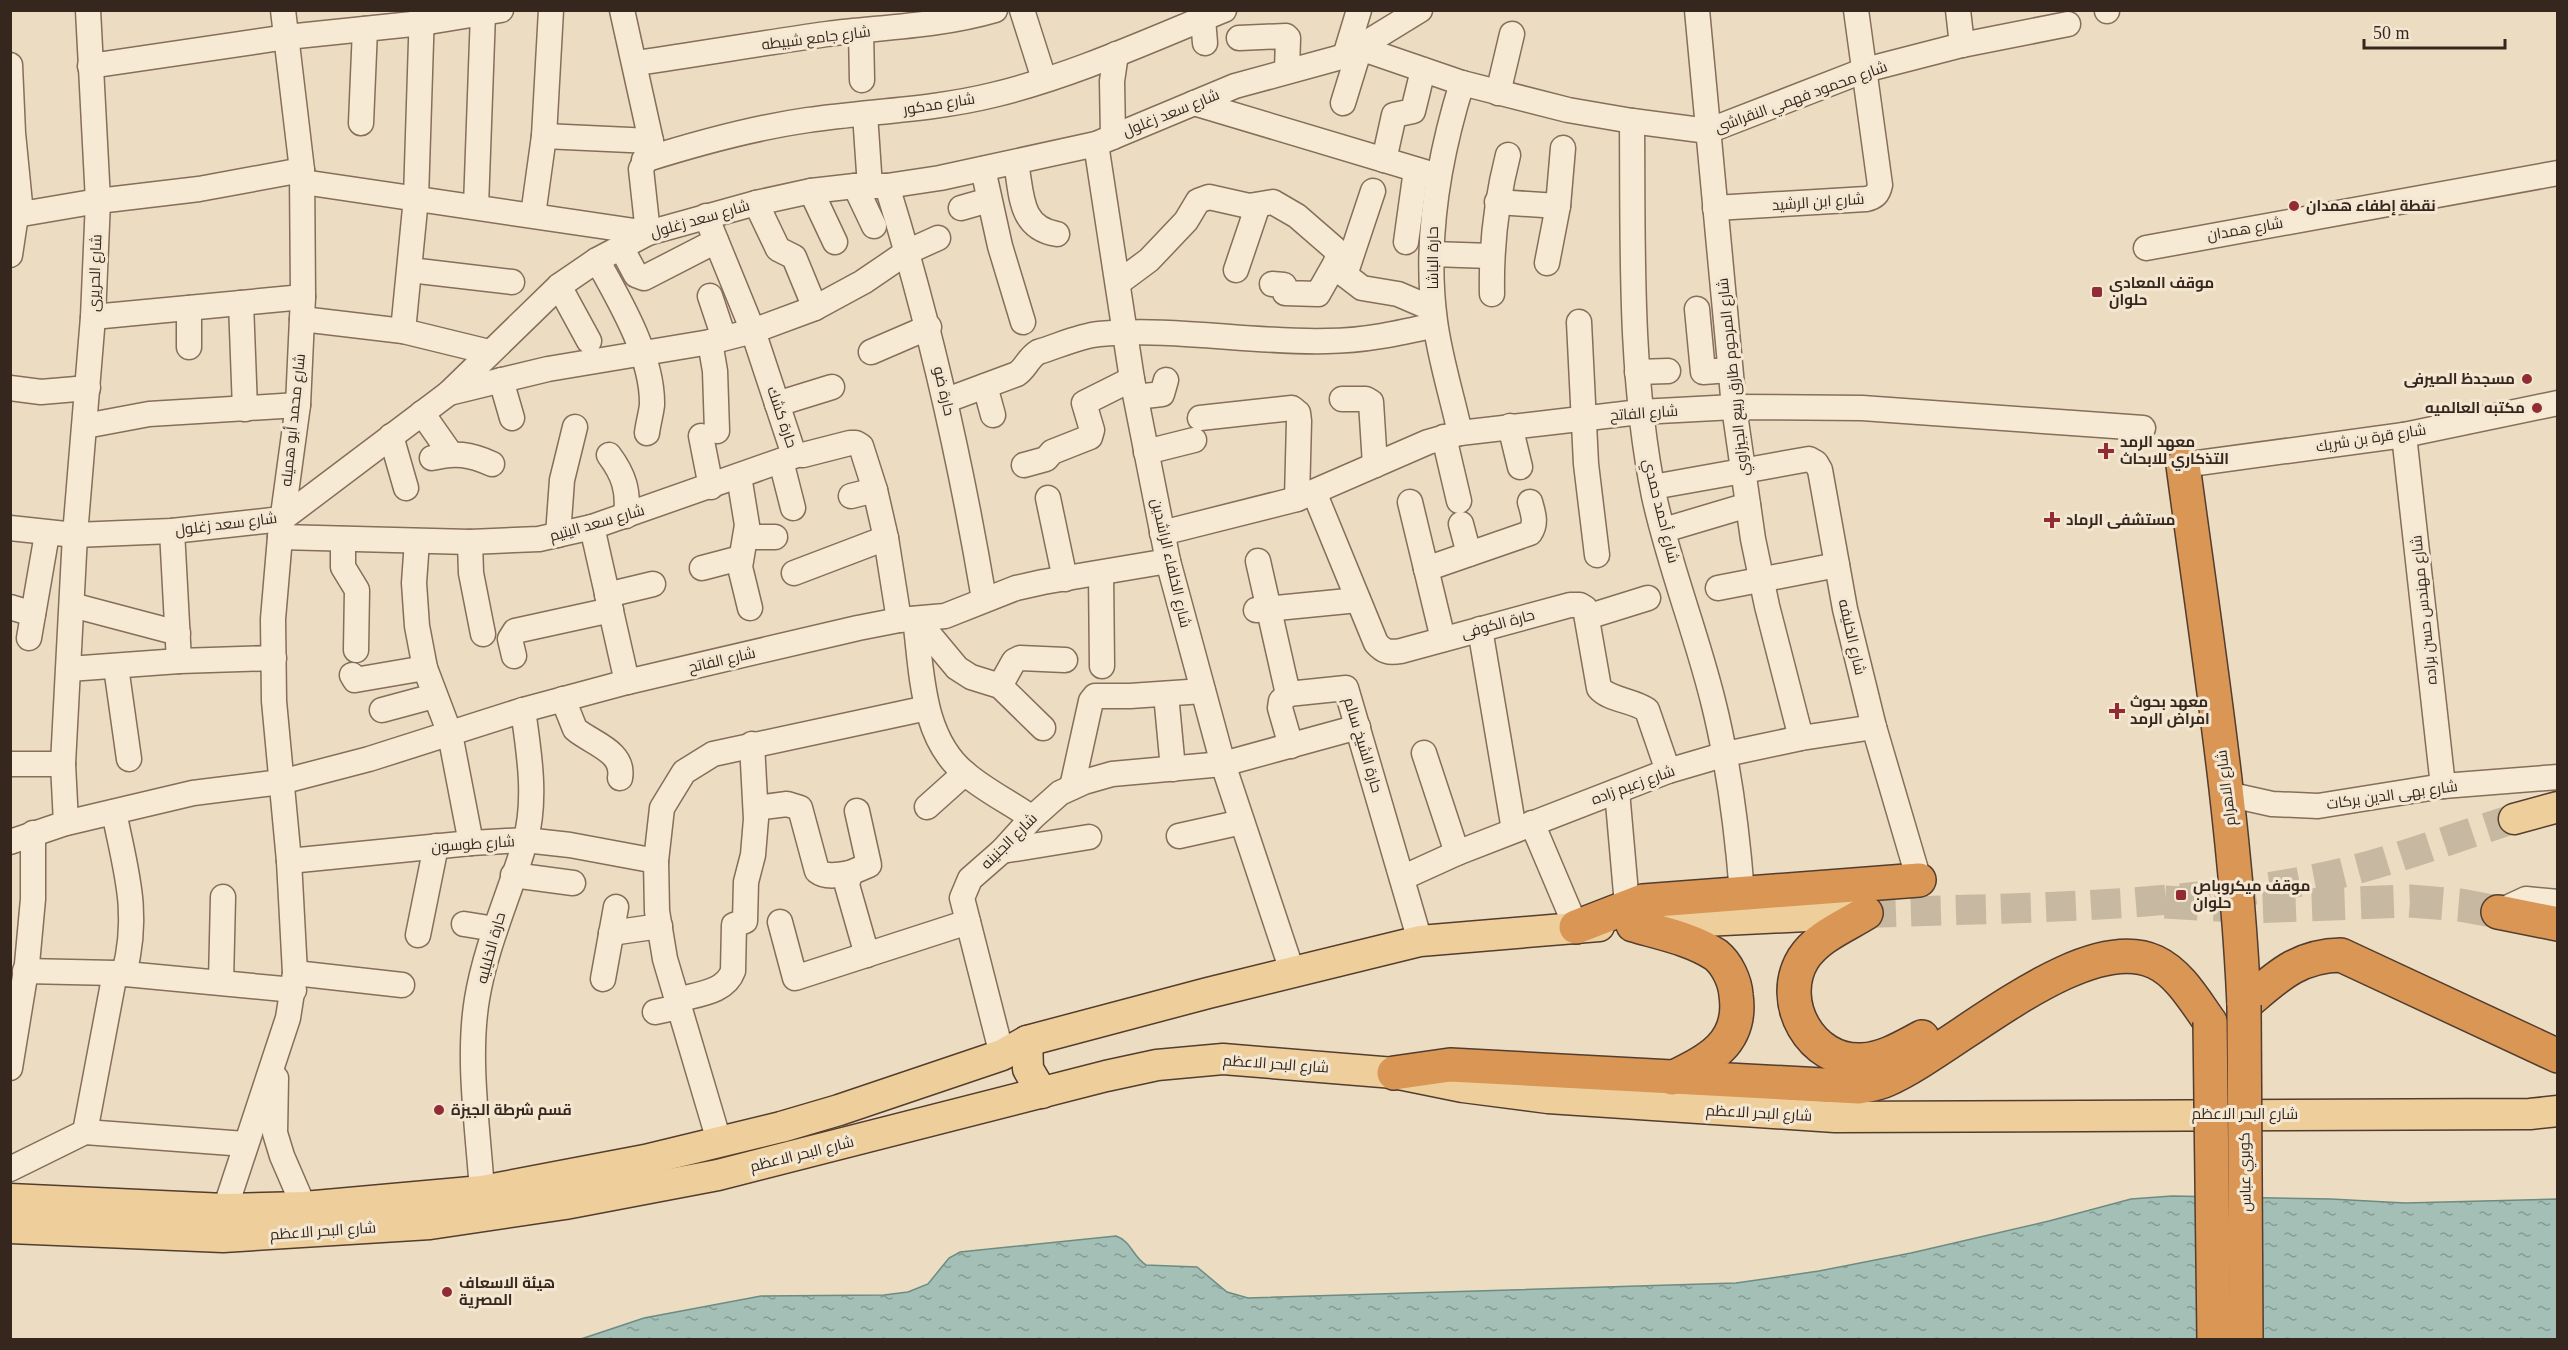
<svg xmlns="http://www.w3.org/2000/svg" width="2568" height="1350" viewBox="0 0 2568 1350" font-family="'Times New Roman',Cairo,serif">
<defs>
<pattern id="water-ripples" width="26" height="14" patternUnits="userSpaceOnUse" patternTransform="scale(1.5)"><rect width="26" height="14" fill="#a4bfb5"/><path d="M2 4q2-2 4 0t4 0M15 11q2-2 4 0t4 0" fill="none" stroke="#869b93"/></pattern>
</defs>
<rect width="100%" height="100%" fill="#ecdcc2"/>
<path fill="url(#water-ripples)" stroke="#6c8c82" stroke-width="1.5" d="M2172,1196l159,3 74,4 152,-4v140l-1979,1 66,-22 117,-22 123,-1 24,-3 20,-8 21,-26 11,-6 156,-16c15,5 17,21 30,29l51,2 30,25 21,6 488,-15 83,-12 92,-18 138,-32 82,-22z"/>
<g fill="none" stroke-linecap="round" stroke-linejoin="round">
<path stroke="#c7b8a1" stroke-width="30" stroke-dasharray="30 15" stroke-linecap="butt" d="M1866,913c149,-6 301,-4 448,-34 68,-13 134,-40 200,-60"/>
<polyline stroke="#c7b8a1" stroke-width="33" stroke-dasharray="33 16" stroke-linecap="butt" points="2165,902 2251,907 2410,901 2460,905 2498,912"/>
<defs>
<g id="minor">
<polyline points="1022,10 1044,79"/>
<polyline points="1697,10 1734,407 1753,539 1767,606 1801,738"/>
<polyline points="1958,10 1962,45"/>
<polyline points="2107,11 2107,10"/>
<polyline points="1203,19 1205,43"/>
<polyline points="861,31 862,80"/>
<polyline points="1239,38 1286,36 1288,38 1287,71"/>
<polyline points="1345,56 1359,10"/>
<path d="M636,63c63,-9 127,-20 191,-29 57,-7 113,-8 168,-24"/>
<polyline points="10,65 13,133 21,214"/>
<polyline points="90,66 287,37 422,23 501,10"/>
<polyline points="1498,93 1512,34"/>
<polyline points="1194,103 1438,176"/>
<polyline points="1343,103 1360,48 1462,83 1568,110 1632,121 1708,131 1865,70 1962,45 2068,24"/>
<polyline points="865,114 870,187"/>
<path d="M1632,121c1,125 -3,252 22,375 15,69 42,136 59,205 16,64 24,127 29,192"/>
<polyline points="361,123 365,29"/>
<polyline points="544,136 651,141"/>
<polyline points="1113,137 1112,81 1116,54"/>
<polyline points="1096,144 1132,379 1168,561 1223,764 1292,971"/>
<path d="M644,160c54,-17 108,-32 164,-40 62,-9 124,-10 185,-25 79,-19 155,-54 231,-85"/>
<polyline points="1384,160 1394,115 1413,111 1423,70"/>
<path d="M1016,163c6,31 3,65 41,71"/>
<polyline points="983,169 1000,246 1023,322"/>
<polyline points="303,182 648,233 641,169 650,151 651,141 622,10"/>
<polyline points="855,186 874,226"/>
<path d="M887,186c43,138 73,271 97,413"/>
<polyline points="811,191 835,242"/>
<polyline points="1497,202 1558,206"/>
<polyline points="756,203 778,249 794,257 815,308"/>
<polyline points="476,206 483,13"/>
<polyline points="961,208 989,200"/>
<path d="M1715,208l151,-9c9,-2 12,-5 14,-14l-24,-175"/>
<polyline points="533,215 544,136 551,10"/>
<polyline points="10,216 98,201 199,189 302,170"/>
<polyline points="706,216 753,331 793,452 803,455 850,443 856,443 861,446 875,490 886,538 899,620"/>
<polyline points="1406,242 1416,170"/>
<polyline points="621,247 636,275 644,278 716,241"/>
<polyline points="2146,248 2558,173"/>
<polyline points="1432,254 1491,256"/>
<polyline points="10,255 16,215"/>
<path d="M597,260c23,41 56,97 55,145 -1,9 -4,19 -5,28"/>
<polyline points="1547,263 1558,206 1563,148"/>
<polyline points="410,270 512,282"/>
<polyline points="1236,270 1258,205"/>
<polyline points="1345,275 1373,191"/>
<polyline points="1118,283 1149,260 1186,221 1198,201 1209,197 1249,206 1273,202 1297,216 1335,249 1337,254 1336,268 1362,288 1398,294 1433,309"/>
<polyline points="1272,284 1284,285 1285,293 1318,294 1335,264"/>
<polyline points="559,286 589,341"/>
<path d="M1492,294c-1,-48 4,-92 16,-139"/>
<polyline points="710,296 724,338"/>
<polyline points="241,303 245,409"/>
<polyline points="189,308 189,347"/>
<polyline points="1697,309 1703,372 1730,370"/>
<polyline points="93,317 303,297"/>
<polyline points="302,319 403,331 489,352"/>
<polyline points="1579,322 1586,464 1597,555"/>
<polyline points="403,331 416,198 422,10"/>
<polyline points="710,342 715,371 717,431"/>
<polyline points="871,352 929,327"/>
<polyline points="1637,372 1668,371"/>
<polyline points="501,380 512,418"/>
<polyline points="985,386 993,415"/>
<polyline points="10,388 41,392 88,388"/>
<polyline points="449,393 548,369 710,342 753,331 815,308 863,282 907,252 938,238"/>
<polyline points="1136,397 1162,394 1166,380"/>
<polyline points="1342,399 1366,399 1371,402 1375,465"/>
<path d="M947,400l70,-26c9,-6 11,-16 21,-22 20,-6 41,-16 61,-18 76,-7 152,9 228,7 37,0 73,-8 108,-16"/>
<polyline points="777,404 832,387"/>
<polyline points="422,413 450,453"/>
<polyline points="1200,418 1292,408 1298,413 1299,421 1297,499"/>
<polyline points="85,426 149,414 298,405"/>
<polyline points="1510,426 1520,467"/>
<path d="M1460,433c-8,-37 -20,-74 -25,-112 -11,-81 3,-161 27,-238"/>
<polyline points="2404,435 2443,786"/>
<polyline points="391,436 406,488"/>
<polyline points="701,436 711,487"/>
<polyline points="1444,437 1459,501"/>
<polyline points="1146,452 1194,440"/>
<path d="M609,455c15,20 20,36 17,61"/>
<path d="M432,458c23,-6 38,-4 60,6"/>
<polyline points="781,461 793,508"/>
<polyline points="1024,465 1046,459 1052,452 1090,437 1092,430 1084,403 1132,379"/>
<polyline points="2183,465 2404,435 2558,403"/>
<polyline points="739,476 747,525 740,567 750,608"/>
<polyline points="1653,487 1809,459 1816,463 1820,470 1845,609 1874,727 1919,880"/>
<path d="M1314,492l62,151c8,9 13,10 25,8l169,-46h10l5,3 14,80c10,12 34,12 48,22l21,61"/>
<polyline points="851,496 875,490"/>
<polyline points="1048,498 1065,579"/>
<polyline points="1410,502 1443,639"/>
<polyline points="1461,524 1469,554"/>
<polyline points="592,527 627,682"/>
<polyline points="10,528 75,535 172,531 282,519 449,393 559,286 597,260 648,233 756,203 811,191 855,186 887,186 940,178 1096,144 1235,86 1345,56 1420,10"/>
<polyline points="1664,530 1748,505"/>
<polyline points="172,531 179,661"/>
<polyline points="1162,533 1297,499 1428,442 1460,433 1640,412 1734,407 1862,408 2143,428"/>
<polyline points="558,535 562,480 575,427"/>
<polyline points="280,537 470,542 539,539 592,527 797,455"/>
<polyline points="747,537 775,537"/>
<polyline points="343,539 343,567 357,590 356,650"/>
<polyline points="417,541 414,583 417,626 425,668 450,734 471,843"/>
<polyline points="470,542 471,573 483,634"/>
<polyline points="1258,561 1288,694 1346,688 1420,941"/>
<polyline points="702,568 740,558"/>
<path d="M1426,569l104,-36c7,-10 3,-20 0,-31"/>
<polyline points="794,573 886,538"/>
<polyline points="1101,573 1102,666"/>
<polyline points="1718,588 1837,565"/>
<polyline points="607,595 653,584"/>
<polyline points="72,605 178,633"/>
<polyline points="10,607 33,614"/>
<polyline points="1256,610 1358,600"/>
<polyline points="1587,617 1648,598"/>
<path d="M915,619c7,52 6,119 51,155 20,17 45,29 66,44"/>
<polyline points="917,620 957,668 971,677 1000,686 1043,728"/>
<polyline points="1480,629 1514,830"/>
<polyline points="29,638 47,534"/>
<polyline points="514,656 510,639 515,631 611,610"/>
<polyline points="116,667 129,759"/>
<polyline points="69,669 179,661 274,658"/>
<polyline points="352,675 355,680 425,668"/>
<polyline points="1000,686 1014,661 1020,658 1065,660"/>
<polyline points="1166,694 1173,769"/>
<polyline points="1288,694 1281,701 1280,708 1291,746"/>
<path d="M563,699l12,30c16,14 50,22 45,49"/>
<polyline points="382,710 434,696"/>
<polyline points="1424,753 1457,853"/>
<polyline points="10,764 63,764"/>
<polyline points="1072,787 1091,701 1095,696 1130,696 1203,691"/>
<polyline points="1617,791 1627,905"/>
<polyline points="2227,794 2272,804 2318,806 2443,786 2558,777"/>
<polyline points="927,807 965,773"/>
<path d="M756,808l31,-4 13,4 17,63c9,7 22,4 33,2"/>
<polyline points="857,811 869,865 850,873 847,885 867,955"/>
<path d="M114,812c12,60 26,100 10,162"/>
<polyline points="66,823 63,764 75,535 93,317 98,201 88,10"/>
<polyline points="1532,823 1576,927"/>
<polyline points="1179,836 1242,822"/>
<polyline points="10,842 66,823 193,793 281,782 369,759 523,710 627,682 858,628 899,620 945,616 1016,588 1043,582 1168,561"/>
<polyline points="1002,851 1089,837"/>
<polyline points="289,861 471,843 525,840 570,845 656,861"/>
<polyline points="513,875 573,883"/>
<polyline points="1402,878 1457,853 1668,771 1726,754 1801,738 1874,727"/>
<polyline points="2498,912 2526,899 2558,902"/>
<polyline points="780,922 795,978 968,922"/>
<polyline points="464,924 495,929"/>
<polyline points="611,933 660,926"/>
<polyline points="418,935 436,846"/>
<polyline points="25,971 115,973 294,990"/>
<polyline points="295,973 402,985"/>
<polyline points="603,979 616,907"/>
<polyline points="221,982 223,897"/>
<path d="M677,1000c20,-6 48,-7 56,-29l1,-46 11,-4 1,-39 7,-27 3,-36 -4,-75"/>
<polyline points="655,1012 679,1007"/>
<polyline points="1002,1055 962,898 970,879 1002,851 1032,818 1060,793 1084,782 1112,774 1223,764 1358,727"/>
<polyline points="10,1068 27,964 33,899 33,833"/>
<polyline points="276,1078 275,1133 282,1156 304,1207"/>
<polyline points="85,1132 115,973"/>
<polyline points="719,1141 665,959 657,911 656,861 662,808 684,772 713,754 927,708"/>
<polyline points="10,1169 85,1132 245,1144"/>
<path d="M482,1191c-4,-62 -15,-132 -5,-192 9,-55 33,-105 48,-157 12,-42 4,-90 -2,-132"/>
<polyline points="225,1209 288,1018 295,973 289,861 274,701 273,619 280,537 298,405 303,297 302,170 283,10"/>
</g>
<g id="major">
<polyline points="2514,819 2558,807"/>
<polyline points="1644,924 1866,913"/>
<polyline points="1027,1041 1028,1069 1042,1093"/>
<polyline points="10,1199 225,1209 304,1207 482,1191 645,1160 781,1127 839,1110 1002,1055 1027,1041 1208,993 1420,941 1599,926"/>
<polyline points="10,1228 223,1237 430,1224 565,1204 718,1175 1106,1076 1157,1065 1223,1059 1394,1073 1463,1087 1548,1098 1835,1117 2530,1114 2558,1111"/>
</g>
<g id="highway">
<path d="M2183,465c24,180 53,359 61,540"/>
<polyline points="2498,912 2558,924"/>
<path d="M1866,913c-21,13 -49,24 -63,46 -26,43 8,104 59,101 22,-1 41,-13 60,-23"/>
<path d="M1633,925c28,8 59,14 83,30 11,9 19,26 20,40 7,48 -27,65 -64,83"/>
<polyline points="1576,927 1643,901 1919,880"/>
<path d="M2244,1005c32,-27 52,-49 97,-50l217,101"/>
<path d="M1394,1073l56,-8 409,22c9,-2 19,-3 27,-7 66,-28 196,-152 269,-118 24,11 40,39 55,60"/>
</g>
</defs>
<use href="#minor" stroke="#856e5a" stroke-width="27"/>
<use href="#major" stroke="#533d2e" stroke-width="33"/>
<use href="#highway" stroke="#533d2e" stroke-width="36"/>
<use href="#minor" stroke="#f7ead5" stroke-width="24"/>
<use href="#major" stroke="#eece9b" stroke-width="30"/>
<use href="#highway" stroke="#d99655" stroke-width="33"/>
<defs>
<g id="highway-bridge">
<polyline points="2244,1005 2246,1340"/>
<polyline points="2210,1022 2214,1340"/>
</g>
</defs>
<use href="#highway-bridge" stroke="#533d2e" stroke-width="36" stroke-linecap="butt"/>
<use href="#highway-bridge" stroke="#d99655" stroke-width="33"/>
</g>
<g fill="#922c34" stroke="#f4e7d1" stroke-width="2">
<circle cx="2294" cy="206" r="6"/>
<rect x="2091" y="286" width="12" height="12" rx="3"/>
<circle cx="2527" cy="379" r="6"/>
<circle cx="2537" cy="408" r="6"/>
<path d="M2103 442h6v6h6v6h-6v6h-6v-6h-6v-6h6z"/>
<path d="M2049 511h6v6h6v6h-6v6h-6v-6h-6v-6h6z"/>
<path d="M2114 702h6v6h6v6h-6v6h-6v-6h-6v-6h6z"/>
<rect x="2175" y="889" width="12" height="12" rx="3"/>
<circle cx="439" cy="1110" r="6"/>
<circle cx="447" cy="1292" r="6"/>
</g>
<g text-anchor="middle" dominant-baseline="central" stroke-width="6" stroke-linejoin="round" paint-order="stroke">
<g font-size="15" fill="#35271e" stroke="#f4e7d1">
<text transform="translate(816 38) rotate(-7)">شارع جامع شبيطه</text>
<text transform="translate(1801 97) rotate(-20)">شارع محمود فهمي النقراشى</text>
<text transform="translate(939 104) rotate(-9)">شارع مدكور</text>
<text transform="translate(1171 113) rotate(-22)">شارع سعد زغلول</text>
<text transform="translate(1818 202) rotate(-4)">شارع ابن الرشيد</text>
<text transform="translate(700 219) rotate(-16)">شارع سعد زغلول</text>
<text transform="translate(2245 229) rotate(-10)">شارع همدان</text>
<text transform="translate(1433 258) rotate(-90)">حارة الباشا</text>
<text transform="translate(95 273) rotate(-88)">شارع الحريرى</text>
<text transform="translate(1733 377) rotate(-96)">شارع المرحوم طارق ربيع الجيزاوي</text>
<text transform="translate(944 391) rotate(77)">حارة ضو</text>
<text transform="translate(1644 413) rotate(-4)">شارع الفاتح</text>
<text transform="translate(782 417) rotate(71)">حارة كشك</text>
<text transform="translate(293 420) rotate(-84)">شارع محمد أبو هميله</text>
<text transform="translate(2371 438) rotate(-9)">شارع قرة بن شريك</text>
<text transform="translate(1661 511) rotate(76)">شارع أحمد حمدي</text>
<text transform="translate(597 523) rotate(-16)">شارع سعد اليتيم</text>
<text transform="translate(226 524) rotate(-7)">شارع سعد زغلول</text>
<text transform="translate(1171 563) rotate(77)">شارع الخلفاء الراشدين</text>
<text transform="translate(2424 610) rotate(-96)">شارع مهندس حسن براده</text>
<text transform="translate(1498 624) rotate(-15)">حارة الكوفى</text>
<text transform="translate(1852 637) rotate(77)">شارع الخليفه</text>
<text transform="translate(722 660) rotate(-13)">شارع الفاتح</text>
<text transform="translate(1363 745) rotate(73)">حارة الشيخ سالم</text>
<text transform="translate(1633 785) rotate(-20)">شارع زعيم زاده</text>
<text transform="translate(2226 788) rotate(-97)">شارع الاهرام</text>
<text transform="translate(2392 795) rotate(-8)">شارع بهى الدين بركات</text>
<text transform="translate(1009 841) rotate(-45)">شارع الجنينه</text>
<text transform="translate(473 844) rotate(-4)">شارع طوسون</text>
<text transform="translate(491 948) rotate(-75)">حارة الخليليه</text>
<text transform="translate(1276 1064) rotate(4)">شارع البحر الاعظم</text>
<text transform="translate(1759 1113) rotate(3)">شارع البحر الاعظم</text>
<text x="2245" y="1114">شارع البحر الاعظم</text>
<text transform="translate(802 1154) rotate(-14)">شارع البحر الاعظم</text>
<text transform="translate(2245 1172) rotate(-91)">كوبري عباس</text>
<text transform="translate(323 1231) rotate(-4)">شارع البحر الاعظم</text>
</g>
<g font-size="15" font-weight="bold" fill="#35271e" stroke="#f4e7d1" text-anchor="start">
<text x="2306" y="206">نقطة إطفاء همدان</text>
<text x="2109" y="283">موقف المعادى<tspan x="2109" dy="17">حلوان</tspan></text>
<text x="2515" y="379" text-anchor="end">مسجدظ الصيرفى</text>
<text x="2525" y="408" text-anchor="end">مكتبه العالميه</text>
<text x="2120" y="442">معهد الرمد<tspan x="2120" dy="17">التذكاري للابحاث</tspan></text>
<text x="2066" y="520">مستشفى الرماد</text>
<text x="2130" y="702">معهد بحوث<tspan x="2130" dy="17">امراض الرمد</tspan></text>
<text x="2193" y="886">موقف ميكروباص<tspan x="2193" dy="17">حلوان</tspan></text>
<text x="451" y="1110">قسم شرطة الجيزة</text>
<text x="459" y="1283">هيئة الاسعاف<tspan x="459" dy="17">المصرية</tspan></text>
</g>
</g>
<rect width="2568" height="1350" fill="none" stroke="#35271e" stroke-width="24"/>
<path d="M2364 39v9h141v-9" fill="none" stroke="#35271e" stroke-width="3"/>
<text x="2373" y="39" font-size="18" fill="#35271e" stroke="#f4e7d1" stroke-width="4.5" paint-order="stroke">50 m</text>
</svg>
